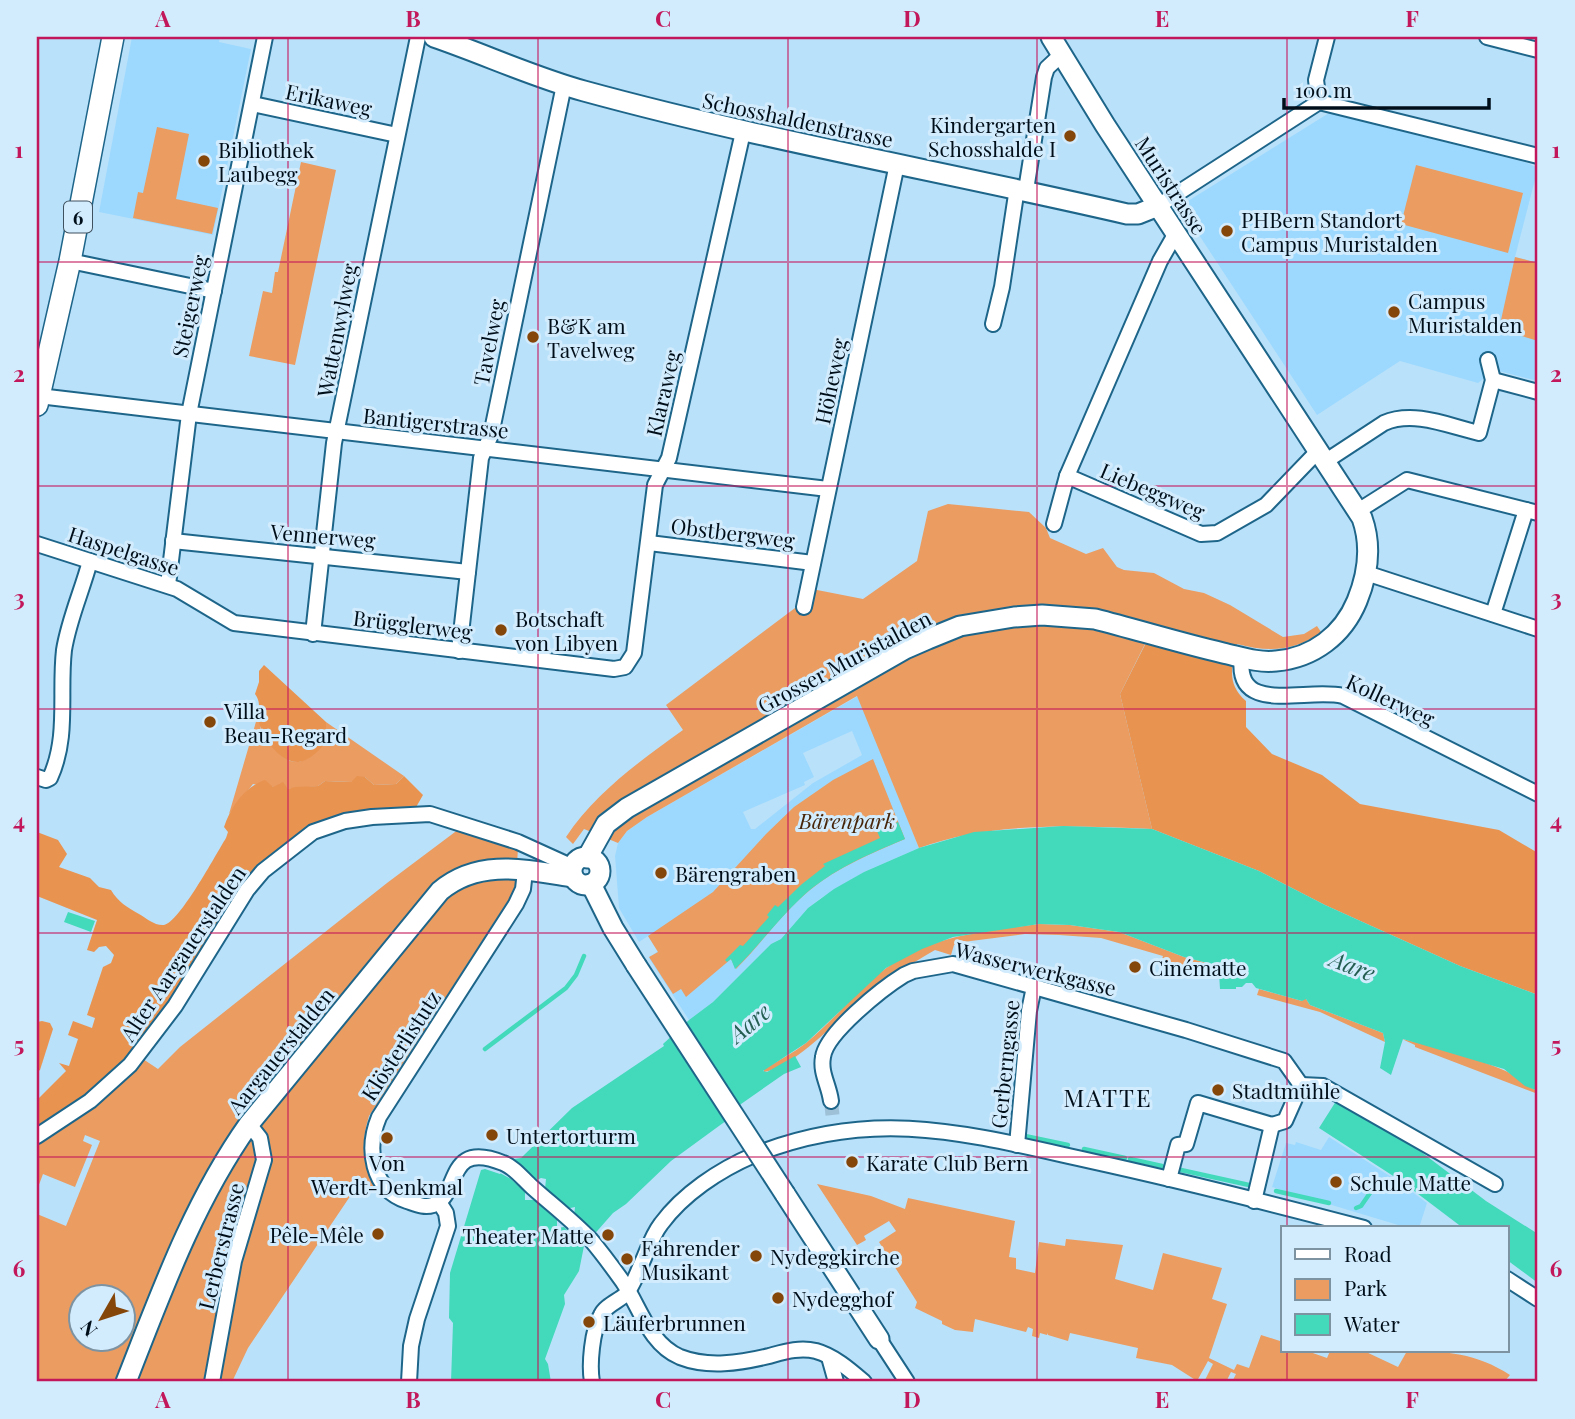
<svg xmlns="http://www.w3.org/2000/svg" width="1575" height="1419" viewBox="0 0 1575 1419" font-family="'Playfair Display',serif">
<rect width="100%" height="100%" fill="#bae1fa"/>
<g fill="#9dd9fe" fill-rule="evenodd">
<polygon points="132,37 215,37 220,38 219,42 251,49 213,235 99,212"/>
<polygon points="1329,113 1525,162 1538,168 1515,257 1538,263 1538,381 1495,370 1478,383 1400,361 1317,415 1180,206"/>
<path d="M858,696l61,152 -55,24 -43,26 -13,10 -27,31 -10,5 -58,58 -24,18 -40,-62 9,-7 -10,-15 -9,6 -20,-34 -4,-52 3,-13 9,-12 20,-14zM852,731l10,24 -49,28 -58,46h-4l-8,-17 62,-27 -1,-3 10,-5 -11,-24z"/>
<polygon points="1329,1137 1399,1182 1427,1203 1419,1228 1408,1228 1272,1187 1286,1143 1295,1145 1296,1142 1321,1150"/>
</g>
<g fill="#ea9c61" fill-rule="evenodd">
<polygon points="157,127 189,134 176,199 218,208 212,234 133,218 138,192 143,193"/>
<polygon points="301,162 336,170 295,365 249,356 263,291 272,293 275,272 278,272"/>
<polygon points="1416,165 1523,193 1508,253 1401,224"/>
<polygon points="1515,257 1538,263 1538,341 1499,329"/>
<path d="M948,504l81,8 17,16 4,10 36,16 17,-6 14,19 7,3 30,3 30,16 20,4 26,12 53,32 21,-3 13,-8 4,6c-26,20 -54,20 -84,12l-3,11 -83,-23 -31,62 32,135c-78,-3 -159,-8 -233,19l-62,-152 -210,121 -20,14 -9,12 -34,-14 -11,15 -7,-7c29,-44 74,-76 117,-107l-17,-25 129,-97 12,2 5,-21 51,10 54,-38 11,-50z"/>
<polygon points="260,708 260,728 266,740 290,761 299,762 308,758 326,730 326,722 404,776 396,784 374,785 365,777 351,782 325,781 318,786 288,789 253,784 229,814"/>
<path d="M873,759l32,80c-33,14 -67,28 -95,51 -28,23 -49,54 -74,79l-5,-10 -45,38 -5,-8 -8,5 -24,-37 9,-5 -10,-16 65,-44 53,-58 28,-27 39,-27z"/>
<path d="M459,829l59,19 -2,33 -3,12 -144,223c-8,25 -8,53 9,74l-11,2 -10,-6 -109,162 -16,34h-195v-168l29,12 34,-85 -15,-6 -2,6 9,4 -17,42 -32,-13 -6,16v-49l106,-82 15,10 22,-22 207,-164zM80,1296h42v42h-42z"/>
<path d="M1039,924l31,1 49,7 65,25 31,8 4,8h-15l-42,-14 1,-3 -62,-18 -42,-3 -34,-1 -62,8 -9,3 -3,10 -16,-5c-22,13 -44,25 -64,41 -28,22 -73,75 -107,81v-3c14,-8 29,-16 42,-26 28,-23 50,-52 79,-74 45,-34 101,-38 154,-45z"/>
<polygon points="1259,989 1302,1001 1303,999 1306,999 1310,1005 1383,1033 1385,1042 1320,1012 1257,995"/>
<path d="M1402,1039c32,7 68,17 99,30 14,5 23,17 37,22v3l-123,-47v-2z"/>
<path d="M817,1184l54,12 34,13 3,-11 107,23 -6,36 7,1v11l19,4 4,-31 26,4 1,-7 57,6 -8,34 38,11 10,-37 59,15 -10,31 15,5 -18,54 25,12 3,-6 12,4 12,-33 22,7v9h24l20,7 3,-7h34l34,16 9,-16c39,0 69,2 103,24l-6,7h-272l4,-8 -5,-2 -5,10h-22l9,-18 -5,-3 -11,20 -25,-16 -36,-7 2,-10 -68,-15 -2,8 -20,-6v-2l-1,2 -7,-2 -1,5 -7,-2 1,-7 -5,-2 -2,5 -51,-13 -2,13 -18,-2 -13,-6v-3l-27,-13 2,-6 -38,-60 17,-11 -7,-10 -25,15 2,4 -9,5z"/>
</g>
<g fill="#e99351">
<path d="M1151,633l83,23c-4,19 -3,32 12,45v26l26,27 50,21 38,29 139,26 39,23v142l-78,-29 -135,-61 -66,-34 -107,-42 -32,-135z"/>
<path d="M264,665l62,57v20c-6,8 -16,18 -27,20 -16,2 -36,-22 -39,-36 -4,-13 3,-21 -5,-32l4,-12v-11z"/>
<path d="M357,776l8,1 9,8 22,-1 8,-8 19,19 -8,14 -85,11 -73,51 -86,132 -31,39 -30,36 -73,55v-33l29,-29 -7,-8 10,3 9,-27 -10,-4 5,-14 19,7 3,-10 -8,-3 16,-48 8,-4 3,-8 -8,-9 -7,1 -5,5 -7,-2 10,-30 -60,-24v-64l21,8 9,14 -8,13 31,11 9,9 12,3c7,12 16,17 28,24 7,4 16,12 25,11 15,-2 52,-71 62,-87l2,-6 -4,-5c7,-20 20,-40 41,-47l8,7 10,-5 5,7 7,-2 23,-1 7,-5 26,1z"/>
<polygon points="42,1021 50,1023 53,1029 40,1070 37,1072 37,1022"/>
</g>
<g fill="#43d9bb">
<path d="M898,822l7,17c-36,15 -74,31 -103,58 -24,22 -43,49 -67,72l-4,-10 -4,3 -2,-2 15,-15 3,1 26,-29 -2,-2 8,-10 3,2 24,-23 23,-18 -2,-2 57,-26 -3,-7z"/>
<polygon points="1063,826 1152,829 1259,871 1325,905 1460,966 1538,995 1538,1091 1525,1086 1504,1069 1403,1039 1391,1075 1380,1068 1385,1042 1383,1033 1310,1005 1306,999 1302,1001 1256,988 1252,983 1246,983 1242,987 1236,987 1236,989 1220,989 1219,973 1215,965 1184,957 1119,932 1070,925 1039,924 953,937 922,949 886,968 806,1043 763,1071 767,1072 795,1056 801,1067 784,1074 731,1111 734,1115 671,1161 626,1204 613,1213 584,1246 579,1271 564,1295 565,1304 545,1359 548,1364 551,1382 451,1382 453,1323 449,1318 450,1273 481,1170 485,1169 500,1174 514,1159 521,1158 572,1108 664,1046 663,1044 689,1020 713,1002 771,944 781,939 808,908 834,889 864,872 919,848 974,832"/>
<polygon points="68,912 95,921 91,932 64,922"/>
<polygon points="1338,1098 1404,1139 1486,1201 1538,1234 1538,1283 1507,1260 1507,1228 1463,1228 1401,1181 1319,1128"/>
</g>
<polygon fill="#bae1fa" points="513,1160 535,1181 541,1178 546,1179 545,1189 566,1209 575,1207 574,1216 595,1235 584,1246 564,1227 557,1228 557,1220 534,1200 525,1200 525,1192 511,1179 500,1173"/>
<g fill="none" stroke-linecap="round" stroke-linejoin="round">
<g stroke="#43d9bb" stroke-width="4.5">
<polyline points="485,1049 566,988 576,975 584,956"/>
<polyline points="1025,1136 1068,1145"/>
<polyline points="1084,1149 1125,1158"/>
<polyline points="1130,1159 1162,1166"/>
<polyline points="1181,1170 1249,1185"/>
<polyline points="1276,1191 1329,1203"/>
<polyline points="1356,1208 1361,1206 1379,1180"/>
</g>
<polyline stroke="#9ec1d8" stroke-width="14" stroke-dasharray="14 7" stroke-linecap="butt" points="831,1101 833,1120"/>
<defs>
<g id="street">
<polyline points="1487,37 1538,50"/>
<polyline points="1319,102 1538,156"/>
<polyline points="1319,102 1316,80 1327,37"/>
<polyline points="253,104 397,135"/>
<polyline points="1026,190 1044,77 1047,68 1061,55"/>
<polyline points="1158,206 1319,102"/>
<polyline points="1176,233 1160,261 1067,476 1201,534 1217,533 1266,505 1319,450"/>
<polyline points="70,261 214,291"/>
<polyline points="993,324 1002,287 1017,188"/>
<polyline points="1493,380 1538,392"/>
<polyline points="39,396 828,489"/>
<path d="M1326,461l58,-38c30,-13 65,3 95,10l14,-53 -5,-20"/>
<polyline points="1358,511 1407,480 1538,513"/>
<polyline points="1054,524 1067,476"/>
<polyline points="173,541 468,572"/>
<polyline points="649,543 813,563"/>
<polyline points="37,544 177,589 234,623 614,669 625,667 634,653 655,485 669,458 743,132"/>
<polyline points="1366,573 1538,629"/>
<polyline points="168,585 189,414 265,37"/>
<polyline points="804,607 897,164"/>
<polyline points="1493,614 1526,510"/>
<polyline points="313,634 334,443 418,37"/>
<polyline points="459,651 481,458 491,435 564,85"/>
<path d="M1242,657c-8,60 65,30 101,39l195,98"/>
<path d="M37,777l9,3 4,-2c19,-41 9,-85 14,-128 5,-31 18,-59 26,-89"/>
<path d="M525,871l-2,18 -7,15 -137,213c-13,31 -8,72 28,84 9,3 17,7 26,4 28,-9 11,-66 70,-42 11,4 20,16 29,24 19,17 41,34 59,53 11,13 22,28 32,42 17,25 26,62 57,75 28,11 60,6 89,-1 15,-4 30,-9 47,-5 18,5 34,19 48,31"/>
<polyline points="1301,1085 1323,1086 1495,1184"/>
<path d="M831,1101c-2,-16 -11,-28 -8,-44 3,-24 60,-69 81,-82l9,-4 40,-7 233,66 98,31 17,24 -16,36 -13,4"/>
<polyline points="37,1136 90,1101 130,1065 175,1006 247,890 263,871 313,832 345,821 372,817 430,814 518,842 573,867"/>
<polyline points="1017,1145 1029,1011 1034,987"/>
<polyline points="1169,1179 1178,1145 1186,1144 1198,1103 1272,1125"/>
<polyline points="1254,1201 1272,1125"/>
<polyline points="1507,1279 1538,1299"/>
<polyline points="879,1339 907,1382"/>
<polyline points="829,1357 836,1382"/>
<polyline points="212,1382 234,1261 264,1160 260,1138 249,1124"/>
<polyline points="409,1382 411,1346 417,1319 448,1226 446,1213 439,1202"/>
<path d="M592,1382c-3,-17 0,-52 9,-67 4,-9 17,-14 24,-20 7,-7 11,-19 15,-28 7,-14 11,-30 21,-43 22,-30 58,-54 93,-69 121,-49 215,-21 337,6 91,20 182,43 273,67"/>
</g>
<g id="secondary">
<path d="M434,37c50,17 99,40 150,54 179,49 362,81 543,123h11l20,-8"/>
<circle cx="586" cy="871" r="14"/>
<path d="M587,858l19,-34 21,-16 278,-159 23,-10 32,-13 54,-9 28,-2 53,4c43,11 85,24 128,34 18,4 35,10 53,8 37,-3 67,-26 81,-60 11,-27 15,-55 5,-83l-257,-393 -54,-88"/>
<polyline points="591,884 613,928 636,965"/>
<polyline points="785,1194 879,1339"/>
<path d="M126,1382c35,-89 67,-179 123,-258l191,-233c39,-33 87,-21 133,-14"/>
</g>
<polyline id="primary" points="37,405 70,261 113,37"/>
</defs>
<use href="#street" stroke="#1e658a" stroke-width="18"/>
<use href="#secondary" stroke="#1e658a" stroke-width="23"/>
<use href="#primary" stroke="#1e658a" stroke-width="24"/>
<use href="#street" stroke="#fff" stroke-width="14"/>
<use href="#secondary" stroke="#fff" stroke-width="19"/>
<use href="#primary" stroke="#fff" stroke-width="21"/>
<defs>
<polyline id="secondary-bridge" points="636,965 785,1194"/>
</defs>
<use href="#secondary-bridge" stroke="#1e658a" stroke-width="23" stroke-linecap="butt"/>
<use href="#secondary-bridge" stroke="#fff" stroke-width="19"/>
</g>
<path fill="none" stroke="#c2185b" stroke-width="2" stroke-opacity="0.55" d="M288,37v1345M538,37v1345M788,37v1345M1037,37v1345M1287,37v1191M37,262h1501M37,486h1501M37,709h1501M37,933h1501M37,1157h1501M1287,1351v31"/>
<g fill="#85460a" stroke="#d2ecfd" stroke-width="2.5">
<circle cx="1070" cy="136" r="7"/>
<circle cx="204" cy="161" r="7"/>
<circle cx="1227" cy="231" r="7"/>
<circle cx="1394" cy="312" r="7"/>
<circle cx="533" cy="337" r="7"/>
<circle cx="501" cy="630" r="7"/>
<circle cx="210" cy="722" r="7"/>
<circle cx="661" cy="873" r="7"/>
<circle cx="1135" cy="967" r="7"/>
<circle cx="1218" cy="1090" r="7"/>
<circle cx="492" cy="1135" r="7"/>
<circle cx="387" cy="1138" r="7"/>
<circle cx="852" cy="1162" r="7"/>
<circle cx="1336" cy="1182" r="7"/>
<circle cx="378" cy="1234" r="7"/>
<circle cx="608" cy="1235" r="7"/>
<circle cx="756" cy="1256" r="7"/>
<circle cx="627" cy="1259" r="7"/>
<circle cx="778" cy="1298" r="7"/>
<circle cx="589" cy="1322" r="7"/>
</g>
<g text-anchor="middle" dominant-baseline="central" stroke-width="6" stroke-linejoin="round" paint-order="stroke">
<rect fill="#d2ecfd" stroke="#3f515e" stroke-width="2" x="64" y="201.5" width="28" height="31" rx="5"/>
<g font-size="19" font-weight="bold" fill="#000e1a">
<text x="78" y="217">6</text>
</g>
<g font-size="21" fill="#000e1a" stroke="#d2ecfd">
<text transform="translate(329 99) rotate(12)">Erikaweg</text>
<text transform="translate(798 119) rotate(12)">Schosshaldenstrasse</text>
<text transform="translate(1172 185) rotate(57)">Muristrasse</text>
<text transform="translate(189 306) rotate(-78)">Steigerweg</text>
<text transform="translate(336 330) rotate(-79)">Wattenwylweg</text>
<text transform="translate(488 342) rotate(-79)">Tavelweg</text>
<text transform="translate(830 381) rotate(-78)">Höheweg</text>
<text transform="translate(662 393) rotate(-77)">Klaraweg</text>
<text transform="translate(436 422) rotate(6)">Bantigerstrasse</text>
<text transform="translate(1153 490) rotate(23)">Liebeggweg</text>
<text transform="translate(733 532) rotate(7)">Obstbergweg</text>
<text transform="translate(323 535) rotate(5)">Vennerweg</text>
<text transform="translate(124 550) rotate(18)">Haspelgasse</text>
<text transform="translate(413 624) rotate(7)">Brügglerweg</text>
<text transform="translate(844 661) rotate(-28)">Grosser Muristalden</text>
<text transform="translate(1391 699) rotate(25)">Kollerweg</text>
<text transform="translate(182 953) rotate(-56)">Alter Aargauerstalden</text>
<text transform="translate(1036 968) rotate(14)">Wasserwerkgasse</text>
<text transform="translate(400 1045) rotate(-57)">Klösterlistutz</text>
<text transform="translate(280 1050) rotate(-51)">Aargauerstalden</text>
<text transform="translate(1004 1064) rotate(-84)">Gerberngasse</text>
<text transform="translate(220 1246) rotate(-76)">Lerberstrasse</text>
</g>
<g font-size="21" fill="#000e1a" stroke="#d2ecfd" text-anchor="start">
<text x="1056" y="124" text-anchor="end">Kindergarten<tspan x="1056" dy="24">Schosshalde I</tspan></text>
<text x="218" y="149">Bibliothek<tspan x="218" dy="24">Laubegg</tspan></text>
<text x="1241" y="219">PHBern Standort<tspan x="1241" dy="24">Campus Muristalden</tspan></text>
<text x="1408" y="300">Campus<tspan x="1408" dy="24">Muristalden</tspan></text>
<text x="547" y="325">B&amp;K am<tspan x="547" dy="24">Tavelweg</tspan></text>
<text x="515" y="618">Botschaft<tspan x="515" dy="24">von Libyen</tspan></text>
<text x="224" y="710">Villa<tspan x="224" dy="24">Beau-Regard</tspan></text>
<text x="675" y="873">Bärengraben</text>
<text x="1149" y="967">Cinématte</text>
<text x="1232" y="1090">Stadtmühle</text>
<text x="506" y="1135">Untertorturm</text>
<text x="387" y="1162" text-anchor="middle">Von<tspan x="387" dy="24">Werdt-Denkmal</tspan></text>
<text x="866" y="1162">Karate Club Bern</text>
<text x="1350" y="1182">Schule Matte</text>
<text x="364" y="1234" text-anchor="end">Pêle-Mêle</text>
<text x="594" y="1235" text-anchor="end">Theater Matte</text>
<text x="641" y="1247">Fahrender<tspan x="641" dy="24">Musikant</tspan></text>
<text x="770" y="1256">Nydeggkirche</text>
<text x="792" y="1298">Nydegghof</text>
<text x="603" y="1322">Läuferbrunnen</text>
</g>
<g font-size="21" font-style="italic" fill="#472509" stroke="#d2ecfd">
<text x="847" y="820">Bärenpark</text>
</g>
<g font-size="23" font-style="italic" fill="#245e52" stroke="#d2ecfd">
<text transform="translate(1353 965) rotate(21)">Aare</text>
<text transform="translate(749 1022) rotate(-40)">Aare</text>
</g>
<g font-size="24" letter-spacing="2" fill="#000e1a" stroke="#d2ecfd">
<text x="1108" y="1097">MATTE</text>
</g>
</g>
<rect width="1575" height="1419" fill="none" stroke="#d2ecfd" stroke-width="77"/>
<rect x="1281" y="1226" width="228" height="126" fill="#d2ecfd" stroke="#7e93a2" stroke-width="2"/>
<rect x="1295" y="1249" width="35" height="10" fill="#ffffff" stroke="#7e93a2" stroke-width="2"/>
<text x="1344" y="1262" font-size="21" fill="#000e1a">Road</text>
<rect x="1295" y="1279" width="35" height="21" fill="#ea9c61" stroke="#7e93a2" stroke-width="2"/>
<text x="1344" y="1296" font-size="21" fill="#000e1a">Park</text>
<rect x="1295" y="1314" width="35" height="21" fill="#43d9bb" stroke="#7e93a2" stroke-width="2"/>
<text x="1344" y="1332" font-size="21" fill="#000e1a">Water</text>
<g transform="translate(102 1318) rotate(231)"><circle r="33" fill="#d2ecfd" stroke="#7e93a2" stroke-width="2"/>
<path d="M0-5L12 26L0 18L-12 26Z" fill="#85460a"/>
<text y="-10" font-size="19" font-weight="bold" text-anchor="middle" fill="#000e1a">N</text>
</g>
<path d="M1284 98v10h205v-10" fill="none" stroke="#000e1a" stroke-width="3.5"/>
<text x="1295" y="98" font-size="21" fill="#000e1a" stroke="#d2ecfd" stroke-width="5" paint-order="stroke">100 m</text>
<rect x="38" y="38" width="1498" height="1342" fill="none" stroke="#c2185b" stroke-width="2.5"/>
<g font-size="23" text-anchor="middle" font-weight="bold" fill="#c2185b">
<text x="163" y="27">A</text>
<text x="413" y="27">B</text>
<text x="663" y="27">C</text>
<text x="912" y="27">D</text>
<text x="1162" y="27">E</text>
<text x="1412" y="27">F</text>
<text x="19" y="158">1</text>
<text x="1556" y="158">1</text>
<text x="19" y="382">2</text>
<text x="1556" y="382">2</text>
<text x="19" y="606">3</text>
<text x="1556" y="606">3</text>
<text x="19" y="829">4</text>
<text x="1556" y="829">4</text>
<text x="19" y="1053">5</text>
<text x="1556" y="1053">5</text>
<text x="19" y="1277">6</text>
<text x="1556" y="1277">6</text>
<text x="163" y="1408">A</text>
<text x="413" y="1408">B</text>
<text x="663" y="1408">C</text>
<text x="912" y="1408">D</text>
<text x="1162" y="1408">E</text>
<text x="1412" y="1408">F</text>
</g>
</svg>
